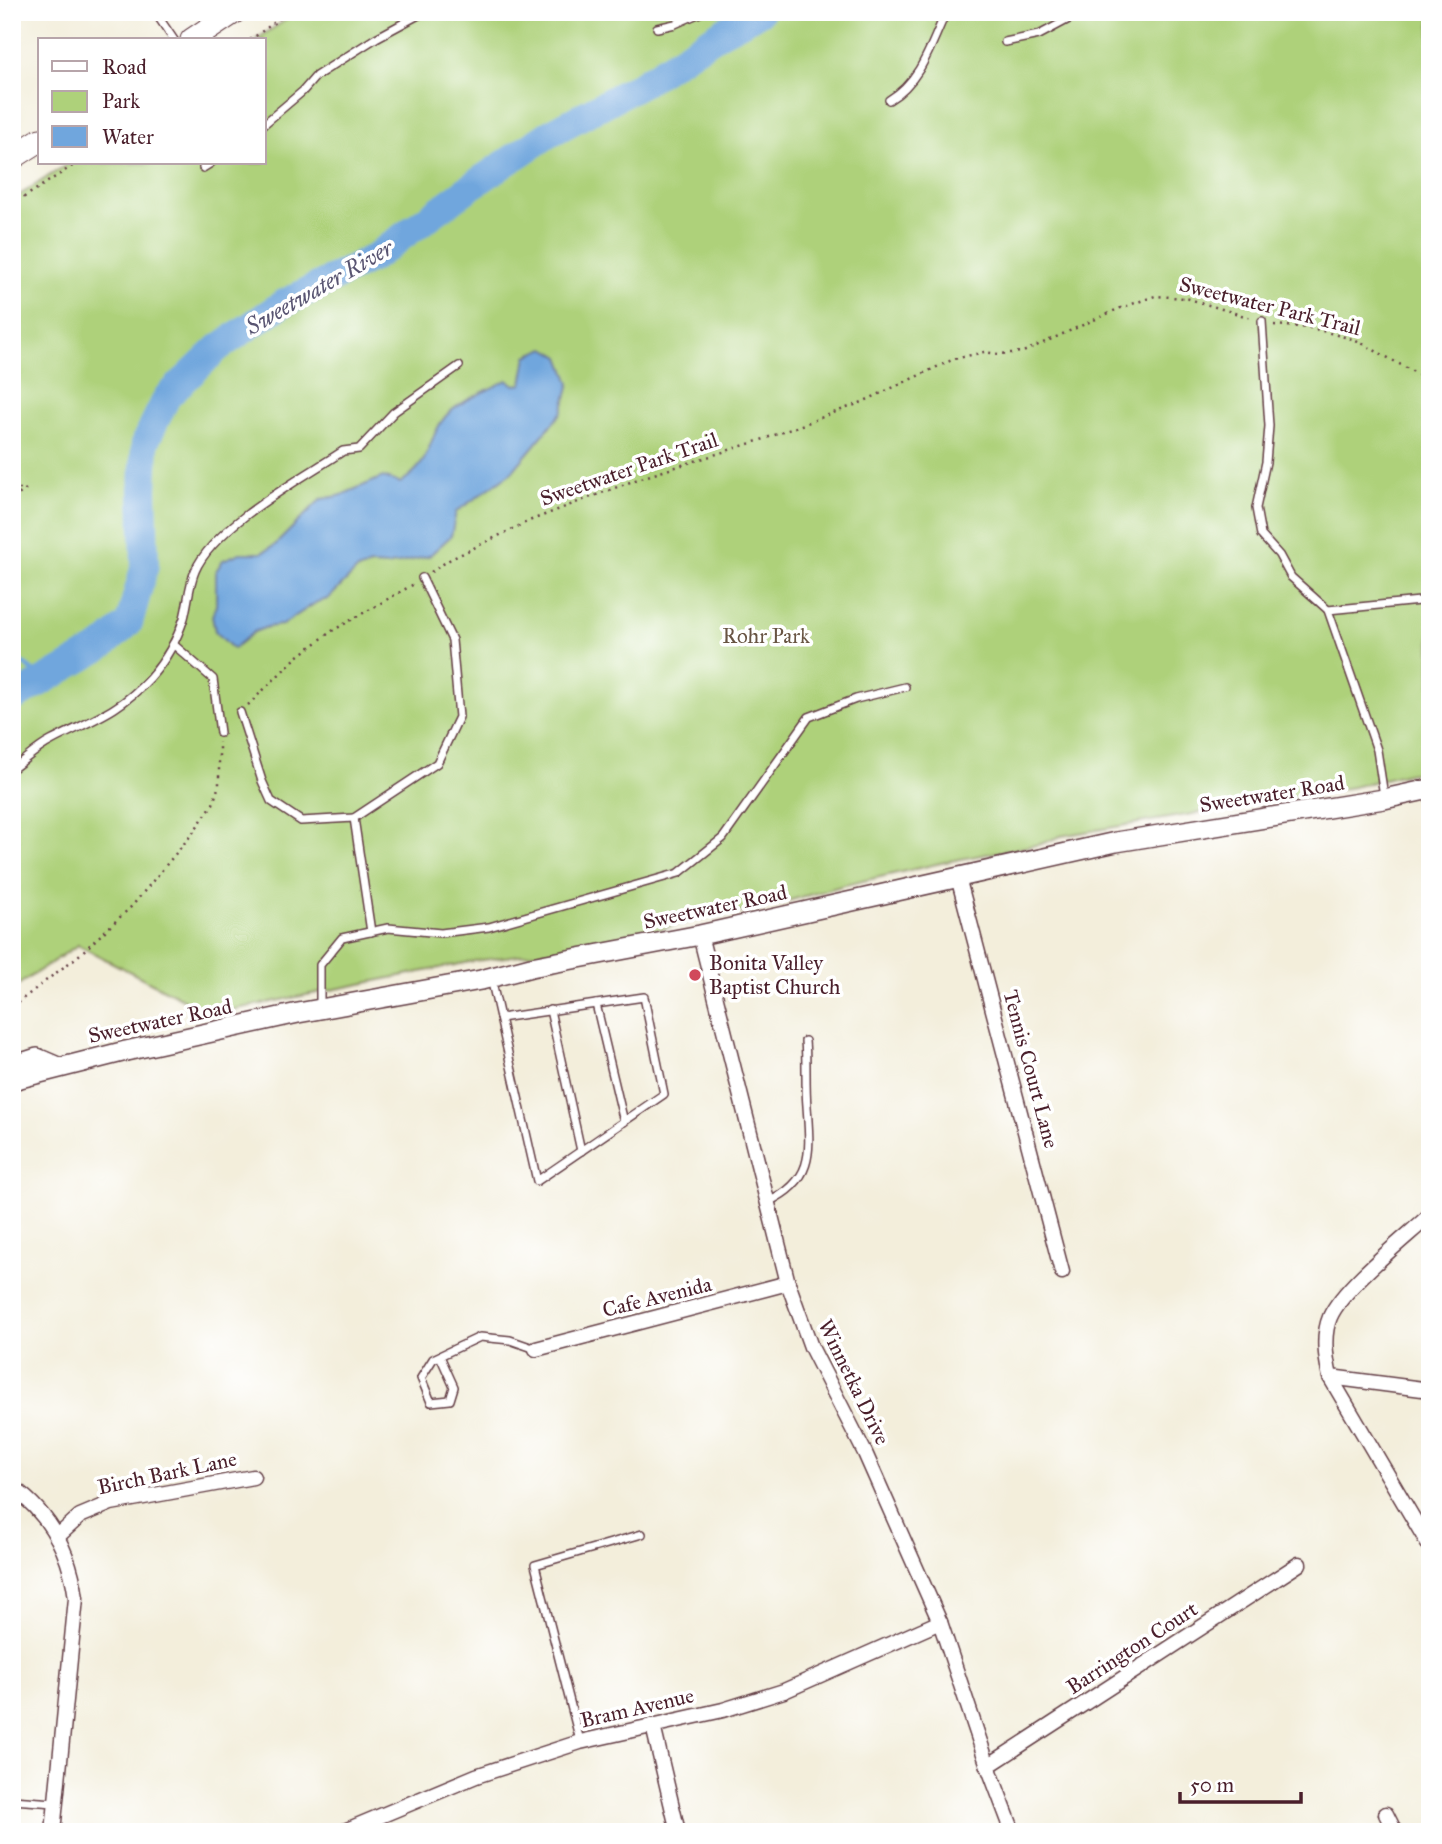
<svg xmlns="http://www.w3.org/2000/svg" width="1442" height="1844" viewBox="0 0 1442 1844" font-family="'IM FELL Great Primer',serif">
<rect width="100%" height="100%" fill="#fff"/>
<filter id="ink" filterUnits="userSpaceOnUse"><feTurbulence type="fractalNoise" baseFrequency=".0143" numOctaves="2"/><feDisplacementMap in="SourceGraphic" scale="14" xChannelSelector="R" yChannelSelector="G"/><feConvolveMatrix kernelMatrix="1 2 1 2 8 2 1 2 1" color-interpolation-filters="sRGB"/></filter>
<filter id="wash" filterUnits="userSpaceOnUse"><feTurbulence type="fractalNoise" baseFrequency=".00686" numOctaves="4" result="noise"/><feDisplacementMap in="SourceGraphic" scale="28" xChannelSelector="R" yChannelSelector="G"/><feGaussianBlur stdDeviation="1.57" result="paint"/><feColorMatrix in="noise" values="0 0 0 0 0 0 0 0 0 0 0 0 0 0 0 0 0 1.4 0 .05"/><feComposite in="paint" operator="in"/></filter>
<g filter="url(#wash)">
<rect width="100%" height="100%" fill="#f3eedb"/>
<polygon fill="#aed17a" stroke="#7c7852" stroke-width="2" points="298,12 1430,12 1430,770 1408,773 1353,787 1061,836 1041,844 950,861 845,885 752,911 694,920 648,933 571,948 475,961 212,1014 78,945 12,989 12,200 69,163 264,163 264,40 255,40"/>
<path fill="#70a6dd" stroke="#5d6284" stroke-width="2" d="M545,348l15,9 10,26 -8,29 -50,60 -56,40 -5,24 -22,20 -42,10 -16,-1 -14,5 -29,29 -11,3 -35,23 -15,2 -13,5 -21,17 -18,-18 -3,-15 4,-11v-34l7,-11 17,-7h21l13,-7 47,-47 18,-3 44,-19 17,6c33,-22 24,-35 42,-62 11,-18 46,-30 65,-41l8,5 7,-1 5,-28z"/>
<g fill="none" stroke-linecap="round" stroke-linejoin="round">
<polyline stroke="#70a6dd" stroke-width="4.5" points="12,655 45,680"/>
<polyline stroke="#70a6dd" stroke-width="28" points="12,699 103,646 129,623 145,565 143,490 145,442 167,397 218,348 282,304 373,258 473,185 549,134 643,83 722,32 760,12"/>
</g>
</g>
<g filter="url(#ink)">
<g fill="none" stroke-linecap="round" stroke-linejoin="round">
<defs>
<g id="service">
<polyline points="155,12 174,40"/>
<polyline points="657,28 675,24 702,12"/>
<polyline points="1005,42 1039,35 1082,12"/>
<path d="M889,100c32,-19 42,-55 57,-88"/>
<polyline points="264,124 303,91 316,76 376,38 424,12"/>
<polyline points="203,168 211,163"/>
<polyline points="1262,321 1269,426 1266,462 1256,508 1261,535 1279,555 1291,577 1328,610"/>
<polyline points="173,644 213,679 220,733"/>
<polyline points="240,712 262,781 271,801 301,821 354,818"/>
<path d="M12,769c13,-9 25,-21 39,-28 40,-21 67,-28 99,-63 15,-17 27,-38 34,-60 4,-15 5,-33 11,-47 19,-45 106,-92 148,-120l16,-2 35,-37 65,-46"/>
<polyline points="1384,796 1377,750 1328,610 1430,600"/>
<polyline points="371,932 354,818 437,763 459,717 452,640 422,578"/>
<polyline points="491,978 537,1181 664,1094 644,997 500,1018"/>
<polyline points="596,1004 624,1122"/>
<polyline points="320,1006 320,965 342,938 388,928 441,933 489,927 679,873 723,838 809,717 856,699 905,687"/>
<polyline points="550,1010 581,1151"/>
<path d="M768,1202c47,-22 42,-51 39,-96 -2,-22 0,-44 -2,-65"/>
<polyline points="440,1356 454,1387 450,1400 431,1402 421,1378 433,1359 480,1337 510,1340 536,1349"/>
<polyline points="580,1741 535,1565 642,1534"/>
<polyline points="12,1800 55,1803"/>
</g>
<g id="minor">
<polyline points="958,877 1062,1272"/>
<polyline points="700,935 788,1283 811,1347 865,1453 940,1622 988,1766 1013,1832"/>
<path d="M1430,1215c-27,25 -86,71 -100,102 -8,19 -4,41 0,60l100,170"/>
<polyline points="536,1349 788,1283"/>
<polyline points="1330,1377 1430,1390"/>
<path d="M12,1487c38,27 58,65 64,111l-23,234"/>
<polyline points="57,1537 80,1516 111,1503 253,1477"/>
<polyline points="653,1726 678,1832"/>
<polyline points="988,1766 1299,1564"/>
<polyline points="1386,1814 1395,1832"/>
<polyline points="342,1832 476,1776 580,1742 723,1710 784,1691 940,1622"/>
</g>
<g id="secondary">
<polyline points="12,1066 37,1058 58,1067"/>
<polyline points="12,1080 126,1051 298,1013 481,980 531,967 700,935 1116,842 1384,799 1430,789"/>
</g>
<g id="primary">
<polyline points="192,40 234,12"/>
<polyline points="12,158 40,140"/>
</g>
</defs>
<use href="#service" stroke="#633e45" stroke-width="10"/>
<use href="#minor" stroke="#633e45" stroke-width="17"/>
<use href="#secondary" stroke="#633e45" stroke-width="22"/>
<use href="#primary" stroke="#633e45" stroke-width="25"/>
<g stroke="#633e45" stroke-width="2.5" stroke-dasharray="2 5" stroke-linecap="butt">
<polyline points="250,40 289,12"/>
<polyline points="12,205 77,163"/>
<polyline points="1274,325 1311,328 1356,340 1430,381"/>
<polyline points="12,489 26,489 12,500"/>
<polyline points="431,572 449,560 529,521 638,479 764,439 860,403 954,359 984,352 999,354 1023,352 1118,309 1155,296 1186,298 1251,318"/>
<polyline points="248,705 297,657 332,631 414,584"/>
<polyline points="12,1007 78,956 132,906 192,834 213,804 219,785 219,742"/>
</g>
<use href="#service" stroke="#fff" stroke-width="7"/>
<use href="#minor" stroke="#fff" stroke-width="14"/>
<use href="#secondary" stroke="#fff" stroke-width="19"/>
<use href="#primary" stroke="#fff" stroke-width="23"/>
</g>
</g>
<circle fill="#d1495b" stroke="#fff" stroke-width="2.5" cx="695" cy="975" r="7"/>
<g text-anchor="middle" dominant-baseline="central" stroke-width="7" stroke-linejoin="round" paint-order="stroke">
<g font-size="21" fill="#4a1f2b" stroke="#fff">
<text transform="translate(1270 306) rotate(14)">Sweetwater Park Trail</text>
<text transform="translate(629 469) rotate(-19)">Sweetwater Park Trail</text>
<text transform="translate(1272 794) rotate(-9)">Sweetwater Road</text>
<text transform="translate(715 907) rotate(-12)">Sweetwater Road</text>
<text transform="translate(160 1021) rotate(-12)">Sweetwater Road</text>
<text transform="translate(1031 1069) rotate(75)">Tennis Court Lane</text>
<text transform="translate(657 1297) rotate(-14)">Cafe Avenida</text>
<text transform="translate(854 1382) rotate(64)">Winnetka Drive</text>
<text transform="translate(167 1473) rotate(-12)">Birch Bark Lane</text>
<text transform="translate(1132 1648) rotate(-33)">Barrington Court</text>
<text transform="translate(637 1708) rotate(-13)">Bram Avenue</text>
</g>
<g font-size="21" fill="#685443" stroke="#fff">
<text x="766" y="636">Rohr Park</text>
</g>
<g font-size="21" fill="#4a1f2b" stroke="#fff" text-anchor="start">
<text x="709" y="963">Bonita Valley<tspan x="709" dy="24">Baptist Church</tspan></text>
</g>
<g font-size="23" font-style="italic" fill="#595572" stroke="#fff">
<text transform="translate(319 287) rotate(-30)">Sweetwater River</text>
</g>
</g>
<rect width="1442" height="1844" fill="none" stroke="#fff" stroke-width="42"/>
<rect x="38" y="38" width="228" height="126" fill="#ffffff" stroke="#b7a5aa" stroke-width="2"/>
<rect x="52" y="61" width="35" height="10" fill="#ffffff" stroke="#b7a5aa" stroke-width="2"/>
<text x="102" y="74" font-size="21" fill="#4a1f2b">Road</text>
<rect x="52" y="91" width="35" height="21" fill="#aed17a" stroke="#b7a5aa" stroke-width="2"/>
<text x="102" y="108" font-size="21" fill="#4a1f2b">Park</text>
<rect x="52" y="126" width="35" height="21" fill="#70a6dd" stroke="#b7a5aa" stroke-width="2"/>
<text x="102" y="144" font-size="21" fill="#4a1f2b">Water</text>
<path d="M1180 1792v10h121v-10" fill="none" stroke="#4a1f2b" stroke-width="3.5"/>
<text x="1190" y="1792" font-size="21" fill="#4a1f2b" stroke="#ffffff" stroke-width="5" paint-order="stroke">50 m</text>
</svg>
